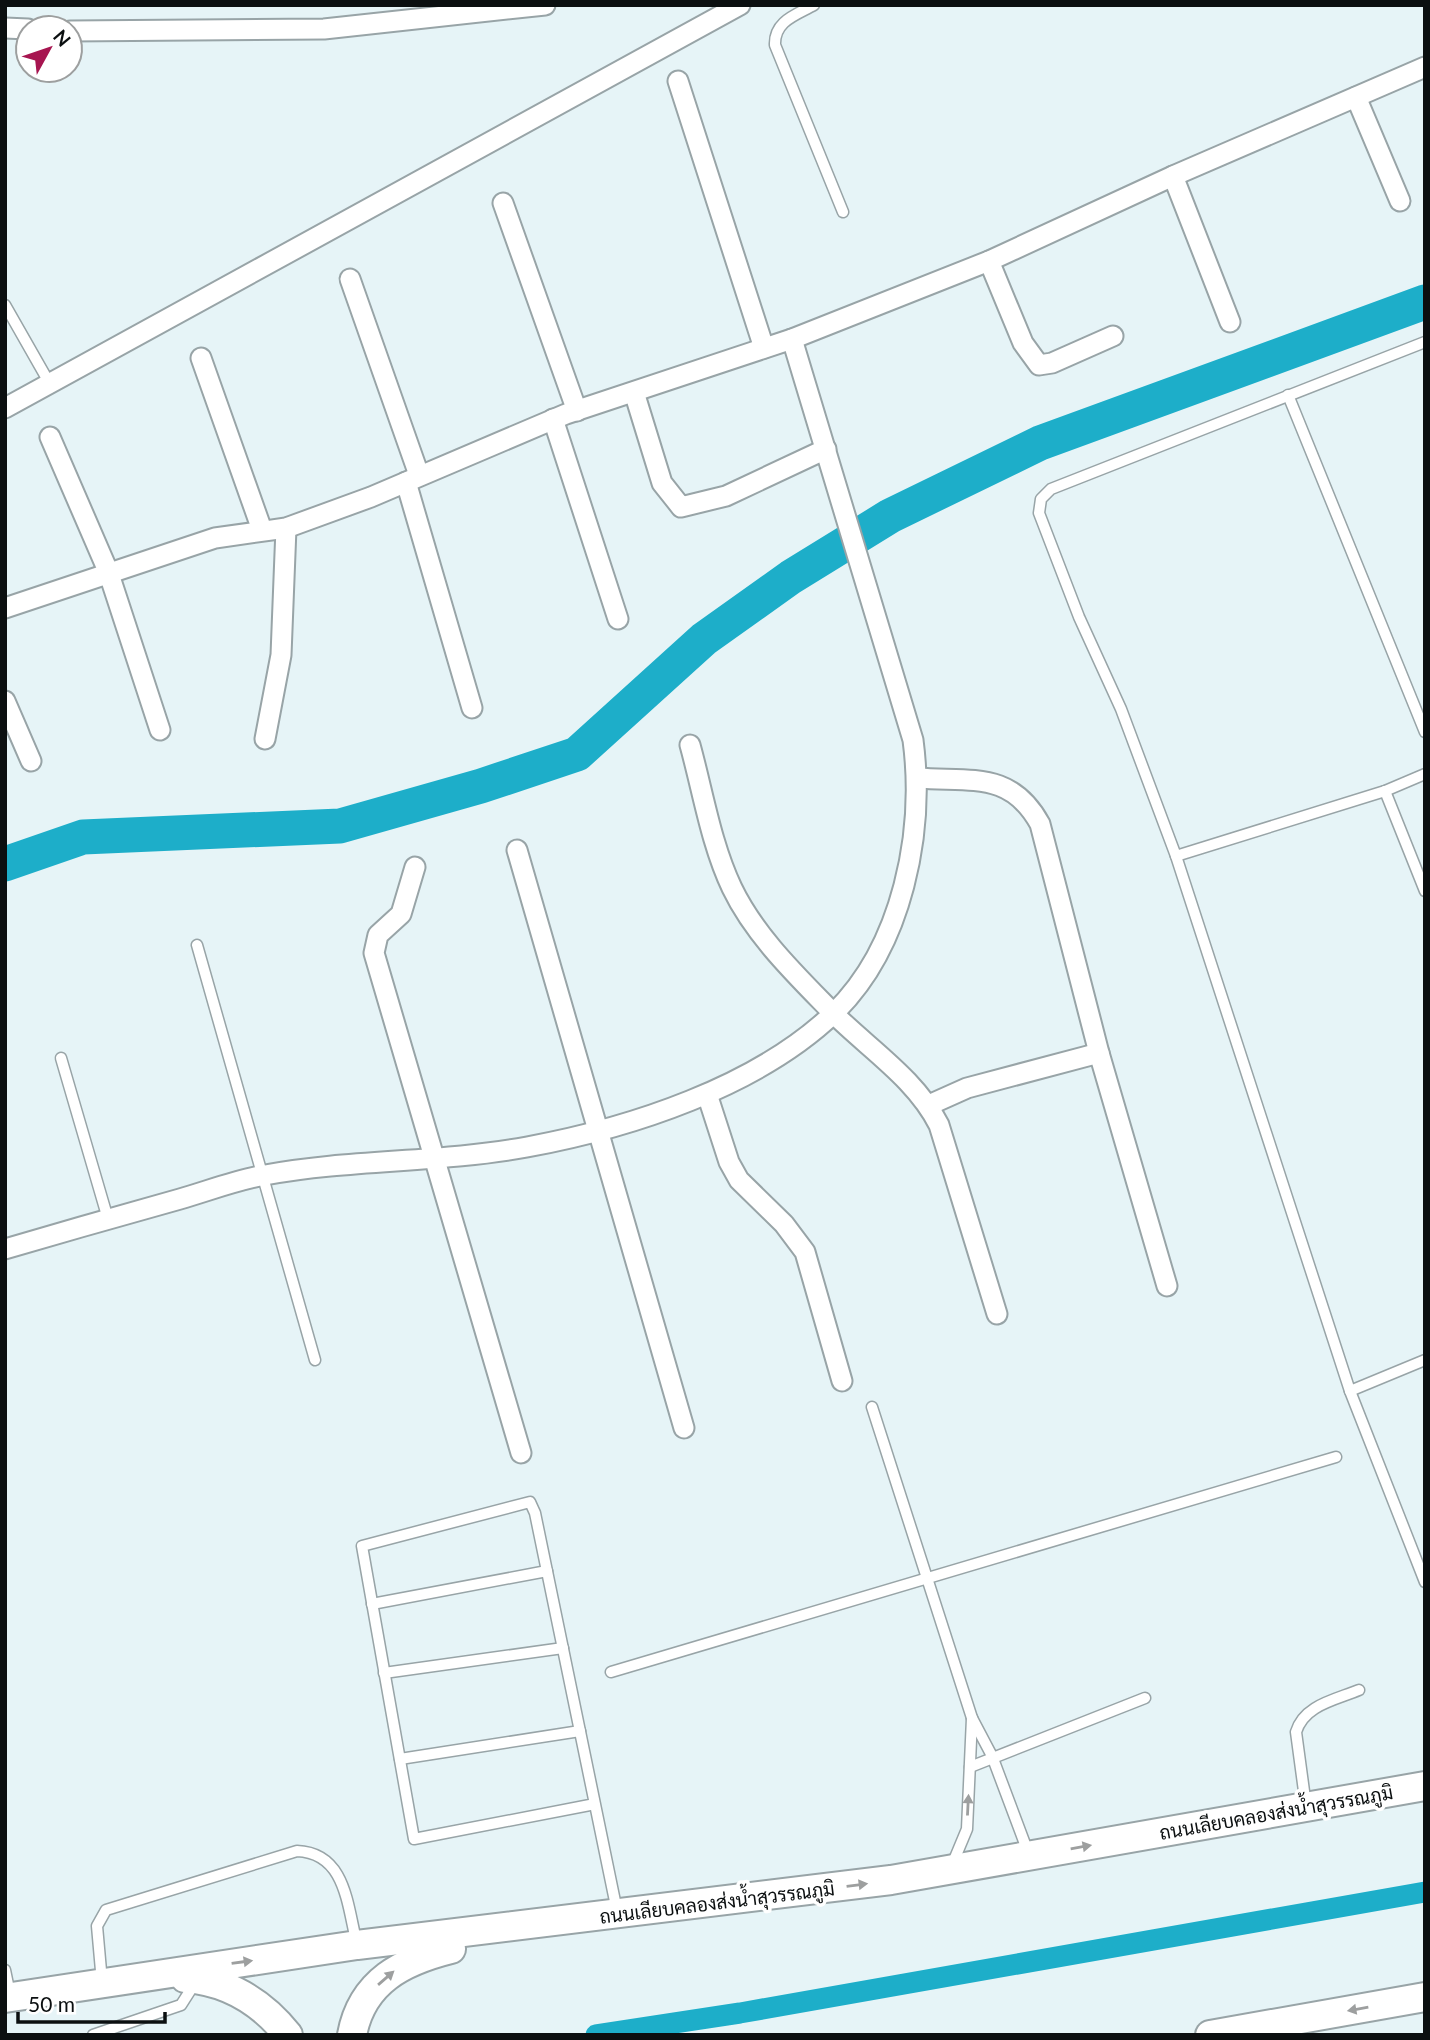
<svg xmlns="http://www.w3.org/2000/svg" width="1430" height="2040" viewBox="0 0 1430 2040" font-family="Lato,Sarabun,sans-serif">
<rect width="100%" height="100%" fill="#e6f4f7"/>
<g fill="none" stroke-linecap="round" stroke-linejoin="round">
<polyline stroke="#1daec9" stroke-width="21" points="596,2035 740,2013 1425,1892"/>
<polyline stroke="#1daec9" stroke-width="35" points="5,864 83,837 340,826 481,786 577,754 704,639 791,577 890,516 1040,443 1425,302"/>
<defs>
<g id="lane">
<path d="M814,5c-18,10 -40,16 -39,40l68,167"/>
<polyline points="5,305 50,384"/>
<polyline points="1425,342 1051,489 1041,499 1039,513 1079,617 1121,709 1176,856 1350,1391 1425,1582"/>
<polyline points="1288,395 1425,732"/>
<polyline points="1385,791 1425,891"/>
<polyline points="1176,856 1385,791 1425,774"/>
<polyline points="197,945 315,1360"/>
<polyline points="61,1058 108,1219"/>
<polyline points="1350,1391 1425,1360"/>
<polyline points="872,1407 972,1718 992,1756 1028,1852"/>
<polyline points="372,1604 547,1571"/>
<polyline points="611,1672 1336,1457"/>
<polyline points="384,1673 563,1648"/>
<polyline points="400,1759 580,1731"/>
<polyline points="970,1767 1145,1698"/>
<polyline points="595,1804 414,1839 362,1546 530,1502 535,1513 617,1911"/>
<path d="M1306,1806l-10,-74c8,-27 39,-32 63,-42"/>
<polyline points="952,1865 967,1829 972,1718"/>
<polyline points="5,1970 10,1994"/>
<path d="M102,1982l-5,-56 9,-16 191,-59c49,2 50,54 60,93"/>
<polyline points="93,2035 181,2005 195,1983"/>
</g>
<g id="street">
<polyline points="5,28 28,29"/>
<polyline points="70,31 324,29 545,5"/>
<polyline points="678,81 764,348"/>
<polyline points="1356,97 1400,201"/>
<polyline points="1173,176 1230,322"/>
<polyline points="503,203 577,411"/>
<polyline points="989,261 1023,343 1039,365 1052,363 1113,336"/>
<polyline points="350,279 419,475"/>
<polyline points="201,358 262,530"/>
<polyline points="634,392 662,483 681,507 726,496 826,449"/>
<polyline points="5,408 740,5"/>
<polyline points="553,419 618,619"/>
<polyline points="50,437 108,571 160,730"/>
<polyline points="406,482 472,708"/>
<polyline points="5,608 215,538 286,528 371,497 566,414 792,339 989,261 1173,176 1425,67"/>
<polyline points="5,701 31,761"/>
<polyline points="265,739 281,655 286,528"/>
<path d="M690,745c13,47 21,99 42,143 23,48 65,88 101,125 36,36 83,66 106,112l58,189"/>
<path d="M918,778c54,4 93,-7 122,46l59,229 68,233"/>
<polyline points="517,850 684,1428"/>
<polyline points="415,867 401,914 378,935 374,953 521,1453"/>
<polyline points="707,1094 729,1162 739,1180 784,1224 805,1252 842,1381"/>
<polyline points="929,1105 967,1088 1099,1053"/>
<path d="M5,1249c58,-17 117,-34 175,-50 28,-8 56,-19 85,-24 86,-16 175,-12 262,-28 103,-19 230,-60 307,-134 69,-67 91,-181 79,-273l-121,-401"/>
</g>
<g id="secondary">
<path d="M185,1978c42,3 77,24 103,57"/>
<polyline points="5,1998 357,1945 891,1880 1425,1786"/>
<path d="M352,2035c10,-54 51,-74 99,-86"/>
<polyline points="1210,2035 1425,1997"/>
</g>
</defs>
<use href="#lane" stroke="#98a4a7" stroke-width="13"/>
<use href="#street" stroke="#98a4a7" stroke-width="23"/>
<use href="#secondary" stroke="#98a4a7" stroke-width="32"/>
<use href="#lane" stroke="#fff" stroke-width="10"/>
<use href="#street" stroke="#fff" stroke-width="19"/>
<use href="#secondary" stroke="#fff" stroke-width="28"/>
</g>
<defs><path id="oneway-solid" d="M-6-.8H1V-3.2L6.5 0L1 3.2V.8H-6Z" transform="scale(1.75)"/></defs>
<g fill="#9d9f9f">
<use href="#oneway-solid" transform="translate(968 1805) rotate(-87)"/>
<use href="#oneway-solid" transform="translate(1081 1847) rotate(-10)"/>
<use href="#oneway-solid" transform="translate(857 1885) rotate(-7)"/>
<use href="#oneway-solid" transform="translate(242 1962) rotate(-8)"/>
<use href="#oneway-solid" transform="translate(386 1978) rotate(-41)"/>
<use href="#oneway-solid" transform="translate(1358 2009) rotate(170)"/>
</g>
<g text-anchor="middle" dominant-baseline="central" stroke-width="7" stroke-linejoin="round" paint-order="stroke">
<g font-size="19" fill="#0b0f10" stroke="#fff">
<text transform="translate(1276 1812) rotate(-10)">ถนนเลียบคลองส่งน้ำสุวรรณภูมิ</text>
<text transform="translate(717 1902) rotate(-7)">ถนนเลียบคลองส่งน้ำสุวรรณภูมิ</text>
</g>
</g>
<rect width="1430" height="2040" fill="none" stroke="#0b0f10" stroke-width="14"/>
<g transform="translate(49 49) rotate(50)"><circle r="33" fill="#ffffff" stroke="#9d9f9f" stroke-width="2"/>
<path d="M0-5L12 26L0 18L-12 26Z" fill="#a71550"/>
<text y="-10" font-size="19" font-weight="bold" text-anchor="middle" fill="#0b0f10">N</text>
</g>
<path d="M18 2012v10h147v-10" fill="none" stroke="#0b0f10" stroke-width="3.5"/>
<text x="28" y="2012" font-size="21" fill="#0b0f10" stroke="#ffffff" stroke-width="5" paint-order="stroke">50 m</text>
</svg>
